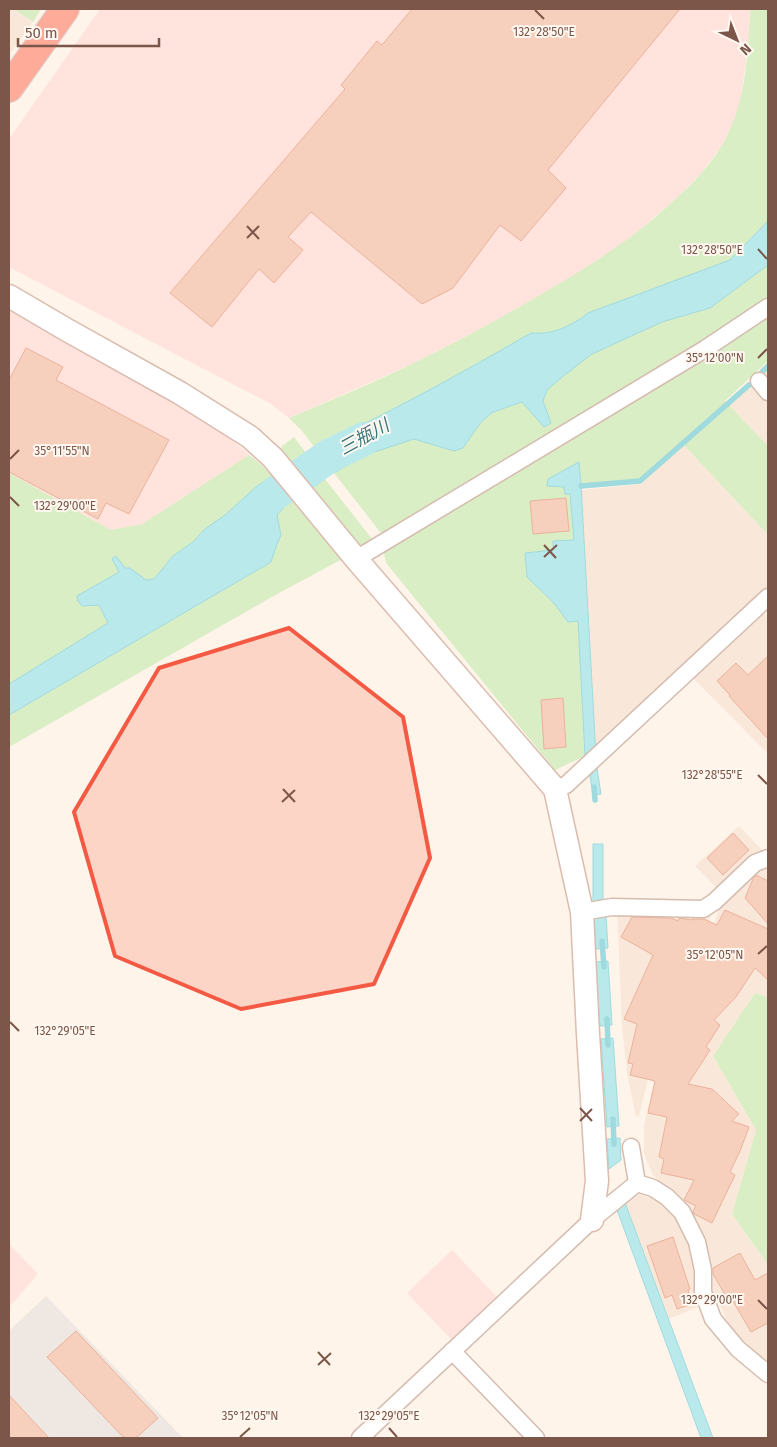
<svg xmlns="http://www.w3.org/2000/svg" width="777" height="1447" viewBox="0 0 777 1447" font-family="'Fira Sans','Noto Sans JP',sans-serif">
<rect width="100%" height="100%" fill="#fef4e9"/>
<g fill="#f9e8d9">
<polygon points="9,9 14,9 33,22 9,55"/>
<polygon points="768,368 768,446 729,405"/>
<polygon points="684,445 768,535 768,592 596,756 581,490 641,484"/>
<polygon points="763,612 768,617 768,754 693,678"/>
<polygon points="739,826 766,854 720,891 695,866"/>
<polygon points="768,863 768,997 755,993 713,1056 756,1130 732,1214 768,1265 768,1364 750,1351 733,1333 711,1287 707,1273 707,1247 700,1228 689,1209 653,1175 644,1154 644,1125 667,1030 700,970 717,915 724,900 753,872"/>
<polygon points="617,911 707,913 711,915 691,969 660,1030 639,1116 636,1117 627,1073 622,1026"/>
<polygon points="640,1194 664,1203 675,1213 691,1241 695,1290 698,1307 669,1319 625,1203"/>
</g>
<g fill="#ffe3dc">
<polygon points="100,9 750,9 749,36 745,69 739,108 732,125 722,145 701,173 678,197 632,236 590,266 503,317 412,364 289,418 271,404 9,267 9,139"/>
<polygon points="9,309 150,386 219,429 249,455 142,524 111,530 9,473"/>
<polygon points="9,1244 38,1274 9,1307"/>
<polygon points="452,1250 497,1297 452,1340 407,1293"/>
</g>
<polygon fill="#efe7e2" points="46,1296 183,1438 9,1438 9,1331"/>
<g fill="#daeec5">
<polygon points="14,9 41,9 33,22"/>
<path d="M750,9h18v212l-38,39 -142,53c-17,13 -35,22 -57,20 -71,41 -142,80 -216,115l-13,-17 -13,-13c42,-18 84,-35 125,-55 43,-21 85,-44 126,-68 41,-24 77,-46 113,-76 25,-22 52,-45 69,-74 24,-40 26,-91 28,-136z"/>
<polygon points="768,265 768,299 758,307 384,537 334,473 362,456 414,439 454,451 463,448 481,422 493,412 523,402 544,427 551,422 543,401 547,390 562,377 592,354 662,322 710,308"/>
<polygon points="768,315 768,361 725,401 768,446 768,535 681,442 639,480 581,485 579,462 565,487 570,494 574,540 553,550 527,577 554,603 568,622 578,621 585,756 555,770 386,563 383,549"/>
<polygon points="294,437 307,454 290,464 279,451 282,446"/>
<polygon points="249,455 274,475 256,487 225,515 205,529 193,542 173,556 154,579 146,580 130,568 125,568 112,559 119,572 82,606 99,604 108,623 9,684 9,473 111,530 142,524"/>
<polygon points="325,479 376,544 363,551 311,489"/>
<polygon points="293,497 344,558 270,598 9,747 9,715 271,562 277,544 281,535 277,515"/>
<polygon points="755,993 768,997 768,1265 732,1214 756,1130 713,1056"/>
</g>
<g fill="#bae9eb" stroke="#9fdade">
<path d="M768,221v44l-58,43 -48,14 -70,32 -30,23 -15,13 -4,11 8,22 -7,4 -22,-25 -29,10 -12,10 -18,26 -9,3 -40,-12 -52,17 -28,17 -19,-25c74,-35 145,-74 216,-115 22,2 40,-7 57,-20l142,-53z"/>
<polygon points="307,454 325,479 311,489 290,464"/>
<polygon points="579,462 581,485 596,756 585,756 578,621 568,622 554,603 527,577 525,553 553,550 553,541 574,540 570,494 565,494 564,487 547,486 548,479"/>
<polygon points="274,475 293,497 277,515 281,535 277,544 271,562 9,715 9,684 108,623 99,605 82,606 78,601 77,596 119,572 112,559 116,556 125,568 130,568 146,580 154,579 173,556 193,542 205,529 225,515 256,487"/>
<polygon points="597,768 601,794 593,795 590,776"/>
<rect x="593" y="844" width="10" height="59"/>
<polygon points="606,917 608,948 596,949 594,918"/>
<polygon points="608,961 612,1025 600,1026 595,962"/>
<polygon points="613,1038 619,1126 607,1127 601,1039"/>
<polygon points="620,1138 621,1160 609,1169 607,1139"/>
<polygon points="625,1203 713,1438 701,1438 617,1210"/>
</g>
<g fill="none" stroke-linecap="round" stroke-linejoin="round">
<g stroke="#9fdade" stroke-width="5.5">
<polyline points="762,372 768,366"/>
<polyline points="581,486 640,481 749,385"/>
<polyline points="594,787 595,800"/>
<polyline points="602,941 604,967"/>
<polyline points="607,1019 608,1045"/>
<polyline points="613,1119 614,1144"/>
</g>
<polyline stroke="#bae9eb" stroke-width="34" points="277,492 329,456 364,439"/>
</g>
<g fill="#f7cfbd" stroke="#ebb29c">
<polygon points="412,9 680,9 548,170 566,188 521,241 500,225 453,288 422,304 311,212 288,237 303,250 274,283 259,269 212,327 170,293 345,89 341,85 377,41 382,45"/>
<polygon points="26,348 63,367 56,380 169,440 129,514 106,503 98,519 9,472 9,380"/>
<polygon points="566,498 569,531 533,534 530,501"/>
<polygon points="768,656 768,739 729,696 730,695 717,681 736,663 748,675"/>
<polygon points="563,698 566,747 544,749 541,700"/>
<polygon points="733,833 749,850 723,875 707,858"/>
<polygon points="756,875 768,881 768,924 745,898 753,879"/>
<polygon points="725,910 768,929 768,980 755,968 736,997 714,1020 720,1025 706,1047 710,1050 688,1084 712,1089 739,1114 732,1121 749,1127 740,1151 730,1172 735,1175 712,1223 694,1214 693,1211 696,1206 684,1200 694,1180 661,1173 664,1159 659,1157 667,1117 648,1113 655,1081 630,1075 633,1064 628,1063 637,1024 624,1019 653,955 621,937 632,917 671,918 678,921 679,918 692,920 692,919 704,919 717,925"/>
<polygon points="673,1237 690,1289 688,1290 693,1304 677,1309 672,1295 665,1298 647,1246"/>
<polygon points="740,1253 755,1280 768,1273 768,1323 751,1332 730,1296 727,1298 713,1274 713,1268"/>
<polygon points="76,1331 158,1418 136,1438 124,1438 47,1357"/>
<polygon points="9,1395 49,1438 9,1438"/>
</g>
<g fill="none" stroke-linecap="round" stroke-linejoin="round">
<defs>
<g id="street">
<polyline points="759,381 768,392"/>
<polyline points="356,559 705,349 768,307"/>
<polyline points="555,789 566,785 768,597"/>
<polyline points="582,912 612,907 703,909 714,902 755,863 768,858"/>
<polyline points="631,1147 637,1183"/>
<polyline points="637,1183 653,1188 667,1197 682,1212 697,1242 703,1270 703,1292 713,1319 738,1349 768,1374"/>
<polyline points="452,1351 536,1438"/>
<polyline points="360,1438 594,1218 637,1183"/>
</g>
<polyline id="secondary" points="9,296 67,330 180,393 250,437 273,458 356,559 555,789 582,912 588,1034 597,1181 592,1220"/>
<polyline id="highway" points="9,88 65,9"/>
</defs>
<use href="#street" stroke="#d5bcaf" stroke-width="19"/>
<use href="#secondary" stroke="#dbbdaf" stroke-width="25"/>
<use href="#highway" stroke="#ddd3d0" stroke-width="30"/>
<use href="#street" stroke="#fff" stroke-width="16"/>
<use href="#secondary" stroke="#fff" stroke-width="22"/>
<use href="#highway" stroke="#feab9a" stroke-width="28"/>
</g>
<path fill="#f35943" fill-opacity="0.2" stroke="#f35943" stroke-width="4" stroke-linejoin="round" d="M289,628l114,89 27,141 -56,126 -133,25 -126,-53 -41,-144 85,-144z"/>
<path fill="none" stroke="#7c5649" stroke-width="2" d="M535,10l9,9M247,226l12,13M247,238l12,-12M758,249l9,10M758,358l9,-9M10,459l9,-9M10,497l9,9M544,545l12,13M544,557l13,-12M758,775l9,9M283,789l12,13M282,802l13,-12M758,954l9,-8M10,1022l9,9M580,1108l12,13M580,1121l12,-12M758,1300l9,9M318,1352l12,13M318,1365l13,-12M389,1428l8,9M240,1437l10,-9"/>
<g text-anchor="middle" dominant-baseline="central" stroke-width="4" stroke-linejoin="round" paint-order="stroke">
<g font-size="18" font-style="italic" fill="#37767b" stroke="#fff8f1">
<text transform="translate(364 437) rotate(-29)">三瓶川</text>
</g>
</g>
<g font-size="12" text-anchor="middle" fill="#7c5649" stroke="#fff8f1" stroke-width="4" stroke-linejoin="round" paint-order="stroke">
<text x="544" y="36">132°28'50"E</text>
<text x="712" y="254">132°28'50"E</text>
<text x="715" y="362">35°12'00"N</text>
<text x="62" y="455">35°11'55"N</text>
<text x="65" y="510">132°29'00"E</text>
<text x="712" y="779">132°28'55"E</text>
<text x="715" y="959">35°12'05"N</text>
<text x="65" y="1035">132°29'05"E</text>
<text x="712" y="1304">132°29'00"E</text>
<text x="389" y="1420">132°29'05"E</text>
<text x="250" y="1420">35°12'05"N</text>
</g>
<rect width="777" height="1447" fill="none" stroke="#7c5649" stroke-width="20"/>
<g transform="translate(737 40) rotate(137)" stroke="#fff8f1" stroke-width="4" paint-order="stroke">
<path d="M0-4L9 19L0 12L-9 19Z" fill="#7c5649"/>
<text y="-8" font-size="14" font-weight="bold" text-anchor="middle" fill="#7c5649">N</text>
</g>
<path d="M18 38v8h141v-8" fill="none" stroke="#7c5649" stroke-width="2.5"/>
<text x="25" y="38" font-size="15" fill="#7c5649" stroke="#fff8f1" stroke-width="4" paint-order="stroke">50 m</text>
</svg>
